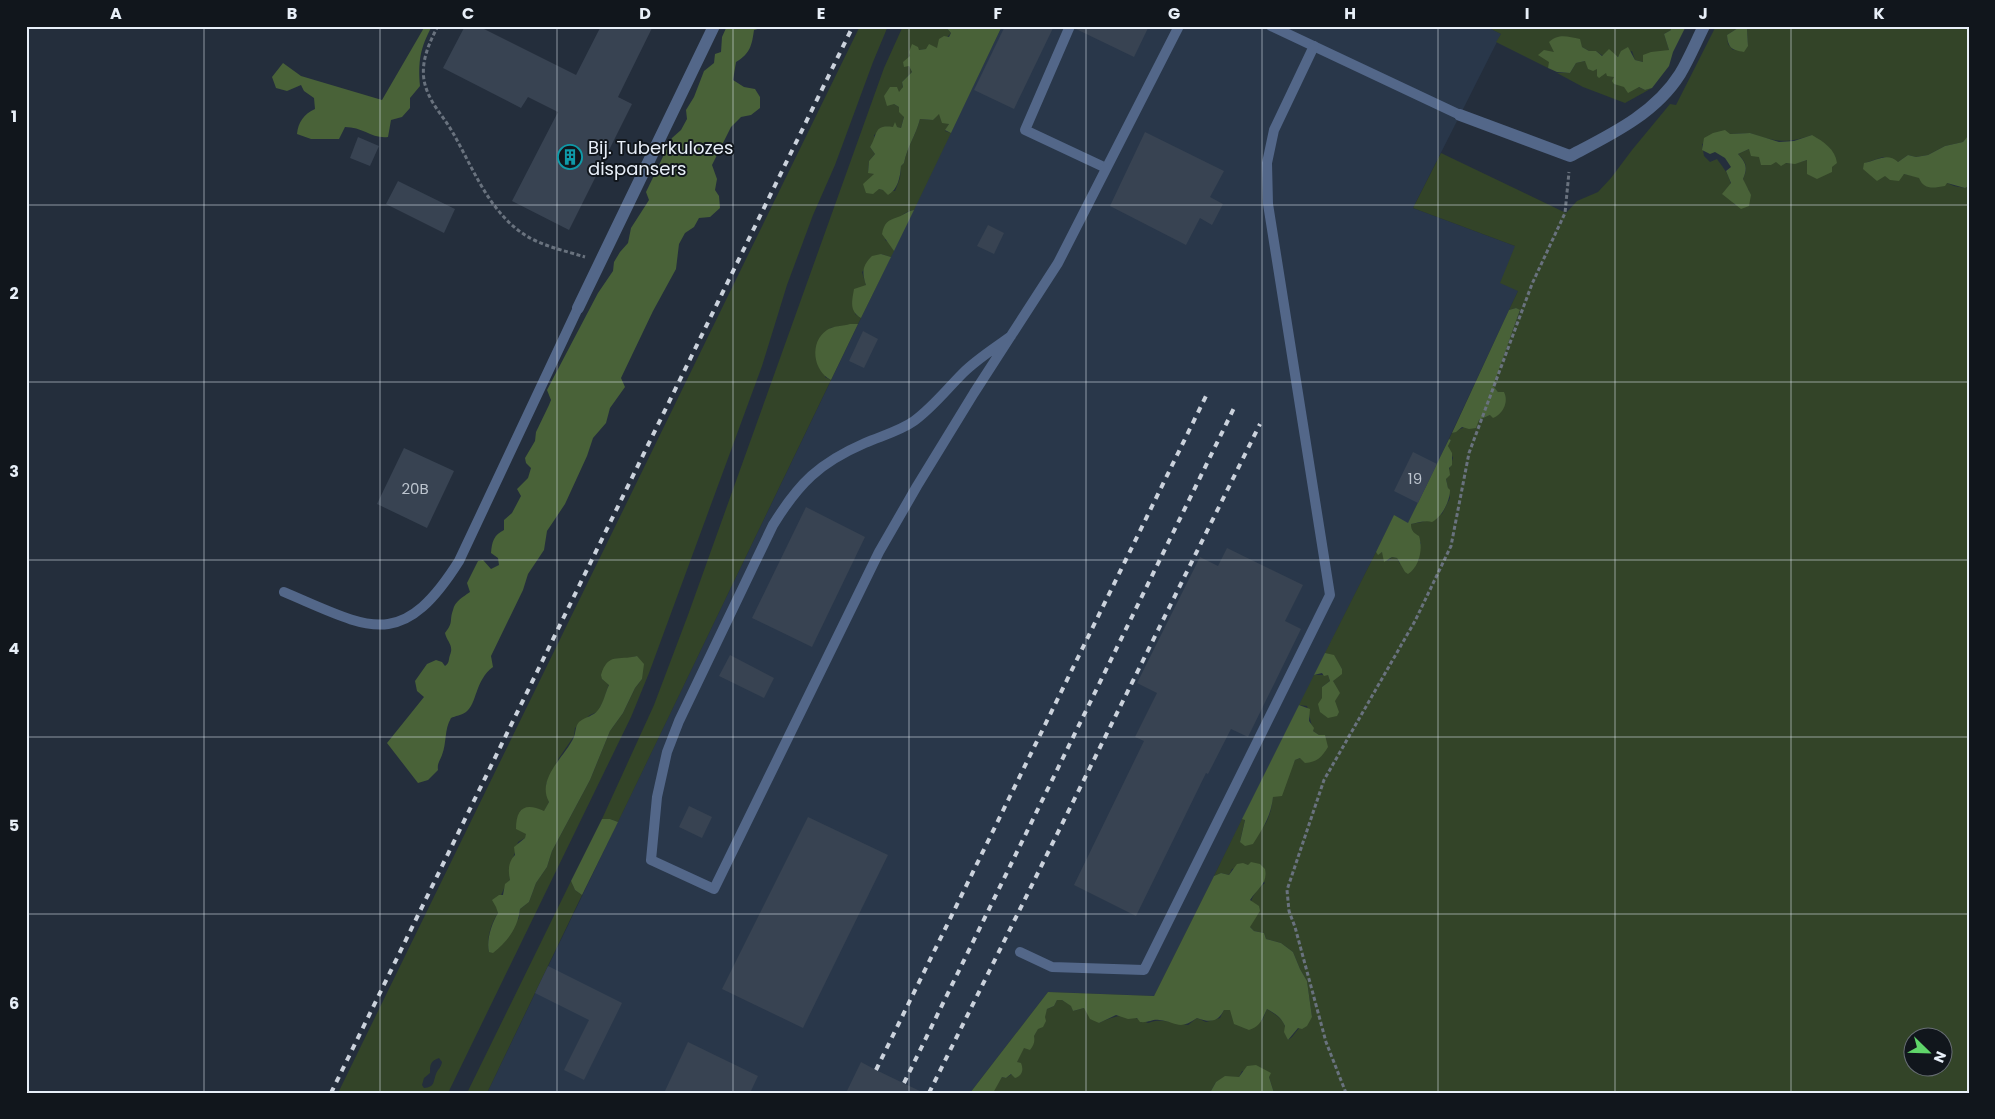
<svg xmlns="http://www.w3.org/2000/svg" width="1995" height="1119" viewBox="0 0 1995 1119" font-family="Poppins,sans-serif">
<rect width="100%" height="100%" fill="#242e3c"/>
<polygon fill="#29374a" points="1002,26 1485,26 1501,34 1413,208 1515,246 1518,291 1437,464 1408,524 1394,516 1154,996 1048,992 970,1093 487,1093"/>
<g fill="#334428" fill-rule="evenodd">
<path d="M860,26h28l-15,36 -38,103 -22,50 -26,70 -25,81 -113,307 -18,44 -183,376h-110zM637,656l5,23 -7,9 -12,25 -13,18 -20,49 -38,71 -5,16 -11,16 -7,19 -9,7 -1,9 -30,34c-3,-12 2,-29 9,-39 -2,-7 6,-28 12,-33 -2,-13 5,-25 8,-38l7,-4 14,-29 5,3 5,-10 -3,-18 13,-26 15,-22 1,-8 15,-13 7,-3 6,-10 6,-18 -7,-5 28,-21zM439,1058l3,4c-1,6 -4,7 -6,12 -3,8 -1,13 -12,14l-2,-3 2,-7 6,-5c0,-8 0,-12 9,-15z"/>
<path d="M903,26h42l6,7 -14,15 -18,2 -9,6 -1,10 3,6 -10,10 1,5 -9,17 5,3 5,10 -3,11 -8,-1 -19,8 1,5 -5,7 5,7 -6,7 -1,11 6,2 4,15 17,2 5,-13 1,-12 3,-3c3,-16 12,-28 16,-44l13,1 6,-7 10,11 -4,7 6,2 -37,77c-15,2 -21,18 -29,30l5,3 4,8 -3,6 -10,-3 -19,18 4,13 -11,29 6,4 -3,6 -28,4 -5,49 6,3 -213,442 -8,-3h-8l52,-114 34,-90 196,-547z"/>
<path d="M1485,26h186v4l-7,4 5,16 -26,12 -8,-2 -3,-9c-13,6 -25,10 -36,0h-7l-7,-4 -28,6 -6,15 -52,-26 5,-8z"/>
<path d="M1716,26h25l-14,9 1,9 5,6 15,-4 -1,-17 4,-3h218v110l-6,6 -18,4 -17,9 -12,2 -8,-2 -10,7 -15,-5 -18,6 20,13 19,-2 43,9 7,3 11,2 4,-2v907h-695l-5,-16 -27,-6 -3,6 -23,5 -5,9 -5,2h-109l-2,-2 -4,2h-99l10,-16 4,1 6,-4 9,-23 14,-17 12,-25 7,-3 3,-6h5l10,6 1,5 11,-3 15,15c19,-9 29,-10 49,0 12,-5 26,0 40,2l9,-7 9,4 14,-4 4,-8 6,-1 32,12 5,-12c16,10 18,12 21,31l4,-3 7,-9 13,-11 -5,-36 -7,-12 -7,-17 -12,-9 -15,-4 -2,-6 -10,-2 -4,-4c0,-21 -3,-29 15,-44l-17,-18 -16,4 -3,6 -8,-2 -7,3 28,-57h3l-5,23c18,-9 26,-12 31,-33 1,-3 1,-8 2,-12 3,-12 17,-24 22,-37l5,-2 19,-23 -6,-4 -6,-25 -8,-1 15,-30h14l2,6 -8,6v11l13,2 -2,-19 9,-12 -5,-7 -12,-9 51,-101 2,2 4,-2 6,9 4,-4 5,1 3,6 19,-4v-13l2,-4 -10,-14v-5l11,-2 20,-8 8,-16 -4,-19 7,-21 -5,-12 3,-6 -2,-1 3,-6 38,-18 8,-23 -6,-6 28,-75 -4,-3 -7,2 9,-19 -18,-8 15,-37 -102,-38 28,-55 125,60 11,-12 21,-9 13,-14 21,-28 38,-46 6,1zM1750,133c25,9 37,11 62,2l-5,25c-20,7 -42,2 -58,-11l-11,5c9,9 10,14 5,25l2,8 4,3 -14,15c-6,-8 -2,-15 -5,-24 -2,-8 -8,-15 -13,-22l-7,3 -6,-6 -2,-12 28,-10zM1912,1036h30v30h-30z"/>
<polygon points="1585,61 1597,68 1645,90 1652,88 1625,103 1583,87 1557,73 1570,73 1576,63"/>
<polygon points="571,881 575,890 582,895 487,1093 467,1093"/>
</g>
<g fill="#496238">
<path d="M425,26h7c-12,22 -14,36 -12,60l-10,12v10l-8,9 -11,3 -3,17c-16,2 -25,-10 -43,-10l-6,12h-28l-14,-5c1,-12 7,-20 18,-25l-1,-11 -10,-7 -3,-6 -14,6 -11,-3 -4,-11 11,-14 18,13 81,24z"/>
<path d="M727,26h42l-15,4c-2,15 -4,24 -18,32l-3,18 11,7 11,2 5,8v11l-9,7 -10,2 -10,10 -19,38 5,14 -2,11 4,6 1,12 -10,9 -11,1 -5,9 -9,6 -6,11 -3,25 -23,42 -32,67 4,9 -15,21 -4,15 -13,15 -6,18 -22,48 -18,27 -3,19 -16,24 -5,16 -32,66 2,11c-18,13 -16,37 -27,45 -4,3 -11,4 -15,6 -7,12 -4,24 -9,37 -2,6 -5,8 -4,15l-10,10 -10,3 -31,-40 37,-46 -7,-6 -2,-10 12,-17 9,-4 6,2 3,4c5,-4 3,-5 5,-11 4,-10 -3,-13 -5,-22 9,-11 4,-12 8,-23 2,-9 10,-13 17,-18l-3,-9 11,-22 5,-1 8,9 8,-4 -1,-7 -7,-5c1,-12 3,-18 13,-23v-10l8,-7 9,-17 -4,-7 11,-11 3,-10 -5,-5 -1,-5 10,-17 1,-9 13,-27 2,-5 -4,-10 51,-97 15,-22 1,-9 6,-10 8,-9 3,-15 18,-28 -3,-8 26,-54 9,-8 6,-11 -1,-9 8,-13 10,-26 10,-8 1,-9 6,-2 1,-15z"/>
<path d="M945,26h57l-51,107 -6,-3 4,-6 -7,-1 -3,-9 -6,6 -13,-1c-4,16 -13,28 -16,44l-3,3c-1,12 -3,23 -13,29l-5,-5 -4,-1 -6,5 -7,-1 -3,-9 11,-10 -6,-1 1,-12 6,-7 -5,-7c8,-12 3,-23 23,-20l2,-5 2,5 4,1 3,-11 -5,-5v-5l-5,-3 -7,2 -3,-10 6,-9h7l2,5 4,-5 -1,-5 10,-10 -3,-6 -5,1 -1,-5 7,-6 -1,-4 3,-8 6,3 1,3 7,-1 3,-5 8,4 2,-9 5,-3 5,1 2,-4z"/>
<path d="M1671,26h15l-13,26 -4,14 -17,22 -7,2 -6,-3 -11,6 -4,-6 -10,-3 -2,-3 2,-4 -7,-1 -1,-3 -7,5 -2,-2v-7l-4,2 -5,-2 -3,-8 -9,2 -6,10 -13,-1 -9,-4 1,-6 -11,-7 6,-5 10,2 -5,-10c10,-9 19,-5 31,-3l2,8 7,4h7l6,5 7,-7 9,8 3,-6 7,-4 7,13 8,2v-7l8,-3 18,-2 -5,-16 7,-4z"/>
<path d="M1741,26h10l-4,3 1,17 -4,6c-12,-2 -16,-4 -17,-17z"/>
<path d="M1725,130l5,4 20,-1 29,9 15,-1 18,-6c12,7 23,14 25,28l-5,4v5l-15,7 -10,-5v-14l-12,4 -9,-1 -5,3 -5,-4 -5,3h-10l-2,-8 -8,-1 -2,-7 -11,5c8,9 10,13 5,25l8,16 -2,11 -8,3 -19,-15 9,-11 -5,-12 5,-4 -6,-9 -10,-6 -5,2 -8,-4 2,-12 9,-5z"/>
<path d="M1968,136l1,50 -4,2 -18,-5 -2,3c-12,2 -21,4 -26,-8l-15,-4 -5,7 -9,-1 -5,-4 -8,5 -14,-12 1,-6c13,-2 23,-11 34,-1l10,-7 8,2 12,-2 17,-9 18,-4z"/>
<path d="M914,210l-20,41 -12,-17c2,-11 6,-14 16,-17 6,-2 9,-6 16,-7z"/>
<path d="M881,254l10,3 -30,61c-12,-7 -9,-17 -7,-29l12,-4c-4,-13 -4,-19 6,-29z"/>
<path d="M1516,308l4,2 -27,76 5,6h6c5,10 -1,22 -11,26l-3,-3 -11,5 -3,8 -7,1 -7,-2 -6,5 -4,1 57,-123z"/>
<path d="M850,324h8l-27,56c-18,-9 -22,-38 -4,-50 5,-4 17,-4 23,-6z"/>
<path d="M1449,439l2,1 -3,6 4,7v12l-3,3 1,7 -4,4 2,9 2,2c0,11 -8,27 -18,32 -6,-2 -15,1 -21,2 0,7 3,9 8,12 4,12 1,30 -11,38l-3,-2 -8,-14 -5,-1 -8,5 -2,-10 -4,3 -2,-3 18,-37 14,8z"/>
<polygon points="1325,653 1334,655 1342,669 1342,674 1333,681 1340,693 1335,701 1339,712 1337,716 1328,718 1320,712 1318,704 1322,698 1322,687 1330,681 1328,675 1324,676 1322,673 1314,675"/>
<path d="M637,656l7,8 -2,15 -7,9 -12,25 -13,18 -20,49 -38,71 -5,16 -11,16 -7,19 -9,7c-2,19 -13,33 -27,44l-4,-1c-3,-12 3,-29 9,-39l-2,-6 -4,-7 7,-5h4l2,-11 5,-4c-2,-9 -2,-18 5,-25l-1,-8 11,-9 1,-4 -10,-5c0,-21 9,-27 28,-18l5,-9c-13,-24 16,-45 25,-65 2,-6 1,-10 5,-15 6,-5 15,-6 19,-12 6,-8 7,-17 11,-25l-7,-6 -1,-4c7,-23 17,-14 36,-19z"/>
<path d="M1299,705l11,4 -1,12 5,7 -1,3 6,4h6l3,12c-6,10 -11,15 -23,16l-5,-5 -5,2 -13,36 -9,1c-2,19 -10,31 -20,47l-8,2 -5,-4 5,-22 -3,-1z"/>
<polygon points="602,819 610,819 618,822 582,895 575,890 571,881"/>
<path d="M1251,862l9,2 5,5c3,15 -7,19 -15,31l9,6 1,5 -10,16 4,4 10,2 2,6 15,4 12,9 7,17 7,12 5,36 -5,9 -5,3 -4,-1 -10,12 -4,-8 1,-6c-4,-9 -9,-12 -18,-17 -5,10 -6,17 -18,21l-15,-6 -4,-14h-6c-6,12 -14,13 -27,8 -19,13 -19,4 -38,2 -7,-1 -10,3 -19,2l-3,-4 -9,1 -12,-4 -17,8 -9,-4 -6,-11 -11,3 -2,-5 -9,-6h-5l-3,6 -7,3 -2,8 1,4 -3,6 -5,2 -4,7c1,6 0,9 -4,14l-6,-2 -7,14 4,1c3,7 1,13 -6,15l-4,-4 -5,4 -4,-1 -9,16h-23l78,-101 106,4 60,-120 7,-3 8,2 8,-11 6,-1 5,2z"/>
<polygon points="1256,1065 1271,1073 1269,1077 1274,1093 1206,1093 1211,1091 1216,1082 1225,1076 1239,1077 1247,1066"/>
</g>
<g fill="#384352">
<polygon points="465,26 478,26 576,75 601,26 653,26 618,97 632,104 569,230 512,201 558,112 528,97 521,108 443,68"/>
<polygon points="1005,26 1054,26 1014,109 974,90"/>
<polygon points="1077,26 1149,26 1134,57 1076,29"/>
<polygon points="1145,132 1224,171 1210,197 1223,204 1212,225 1200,218 1186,245 1110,206"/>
<polygon points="358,137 379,146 370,166 350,158"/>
<polygon points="398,181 455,209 444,233 386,204"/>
<polygon points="988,225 1004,233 994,254 977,246"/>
<polygon points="863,331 878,339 864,368 849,361"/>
<polygon points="404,448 454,471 427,528 377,504"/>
<polygon points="1413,452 1437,464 1418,503 1394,491"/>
<polygon points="806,507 865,537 812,647 752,618"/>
<polygon points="1227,548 1303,585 1285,621 1301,629 1248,737 1231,729 1208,774 1206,773 1136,916 1074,885 1144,741 1135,737 1157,693 1137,683 1200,557 1218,566"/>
<polygon points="730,655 774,678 764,698 719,676"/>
<polygon points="689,806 712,817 702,838 679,827"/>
<polygon points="808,817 888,855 803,1028 722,989"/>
<polygon points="548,966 622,1003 584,1080 564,1070 589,1020 535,993"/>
<polygon points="688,1042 758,1076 750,1093 664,1093"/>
<polygon points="861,1062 876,1070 924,1093 846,1093"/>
</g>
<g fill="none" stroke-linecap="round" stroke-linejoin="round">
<g stroke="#69727e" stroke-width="3" stroke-dasharray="4 2.5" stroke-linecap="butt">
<path d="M438,26c-9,17 -17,35 -14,54 4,22 19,35 29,53 20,35 36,79 72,102 17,11 41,16 60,22"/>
<polyline points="1346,1093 1326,1042 1295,927 1289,911 1287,890 1324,780 1415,621 1451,546 1469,453 1532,284 1565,213 1569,172"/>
</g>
<g stroke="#536789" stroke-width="10">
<polyline points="1070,26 1025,130 1106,168"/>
<polyline points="1271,26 1460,115"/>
<path d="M1011,336c-16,12 -34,23 -48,37 -17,17 -30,34 -49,48 -14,10 -33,15 -49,22 -46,20 -66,40 -92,82l-94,196 -12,31 -10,45 -6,63 63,29 165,-337 38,-66 57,-93 84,-130 121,-237"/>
<path d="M284,592c85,36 117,61 175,-31l119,-253"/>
<polyline points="1020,952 1052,967 1144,970 1330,595 1268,204 1267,163 1274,130 1314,46"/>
</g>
<path stroke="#536789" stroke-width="12" d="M1460,115l110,41c40,-21 85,-42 110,-82 9,-15 16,-32 24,-48"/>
<polyline stroke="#536789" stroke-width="12" points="578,308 714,26"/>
<g stroke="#cbd2dc" stroke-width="4" stroke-dasharray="6 6" stroke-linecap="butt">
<polyline points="876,1070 1207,394"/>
<polyline points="904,1083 1235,406"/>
<polyline points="331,1093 853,26"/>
<polyline points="929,1093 1260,424"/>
</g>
</g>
<path fill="none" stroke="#e8eff8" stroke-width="1" stroke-opacity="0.55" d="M204,26v1067M380,26v1067M557,26v1067M733,26v1067M909,26v1067M1086,26v1067M1262,26v1067M1438,26v1067M1615,26v1067M1791,26v1067M26,205h1943M26,382h1943M26,560h1943M26,737h1943M26,914h1943"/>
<defs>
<symbol id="building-ring" viewBox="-11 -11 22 22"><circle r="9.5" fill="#11161c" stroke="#0f9aa8" stroke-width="1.5"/><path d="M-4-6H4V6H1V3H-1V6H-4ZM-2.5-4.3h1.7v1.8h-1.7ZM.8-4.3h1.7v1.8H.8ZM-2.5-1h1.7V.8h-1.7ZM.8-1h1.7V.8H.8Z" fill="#0f9aa8"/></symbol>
</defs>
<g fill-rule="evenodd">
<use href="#building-ring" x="556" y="143" width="28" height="28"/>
</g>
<g text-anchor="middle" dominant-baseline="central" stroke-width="4" stroke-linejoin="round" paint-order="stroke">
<g font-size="15" fill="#bcc4ce">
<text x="1415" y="478">19</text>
<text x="415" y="488">20B</text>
</g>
<g font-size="18" fill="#e8eff8" stroke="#11161c" text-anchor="start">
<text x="588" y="147">Bij. Tuberkulozes<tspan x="588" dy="21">dispansers</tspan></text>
</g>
</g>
<rect width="1995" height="1119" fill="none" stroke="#11161c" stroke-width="55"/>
<g transform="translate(1928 1052) rotate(113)"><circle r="24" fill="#11161c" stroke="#676d74"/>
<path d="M0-4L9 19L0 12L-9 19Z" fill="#60d56a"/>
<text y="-8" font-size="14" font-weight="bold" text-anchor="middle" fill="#e8eff8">N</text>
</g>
<rect x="28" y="28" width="1940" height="1064" fill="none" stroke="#e8eff8" stroke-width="2"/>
<g font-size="16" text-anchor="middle" font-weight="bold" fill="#e8eff8">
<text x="116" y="19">A</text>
<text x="292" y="19">B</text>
<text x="468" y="19">C</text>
<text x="645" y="19">D</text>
<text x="821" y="19">E</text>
<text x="998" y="19">F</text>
<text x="1174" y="19">G</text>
<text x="1350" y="19">H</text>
<text x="1527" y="19">I</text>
<text x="1703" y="19">J</text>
<text x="1879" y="19">K</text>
<text x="14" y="122">1</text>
<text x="14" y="299">2</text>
<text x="14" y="477">3</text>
<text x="14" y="654">4</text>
<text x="14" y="831">5</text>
<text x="14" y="1009">6</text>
</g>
</svg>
